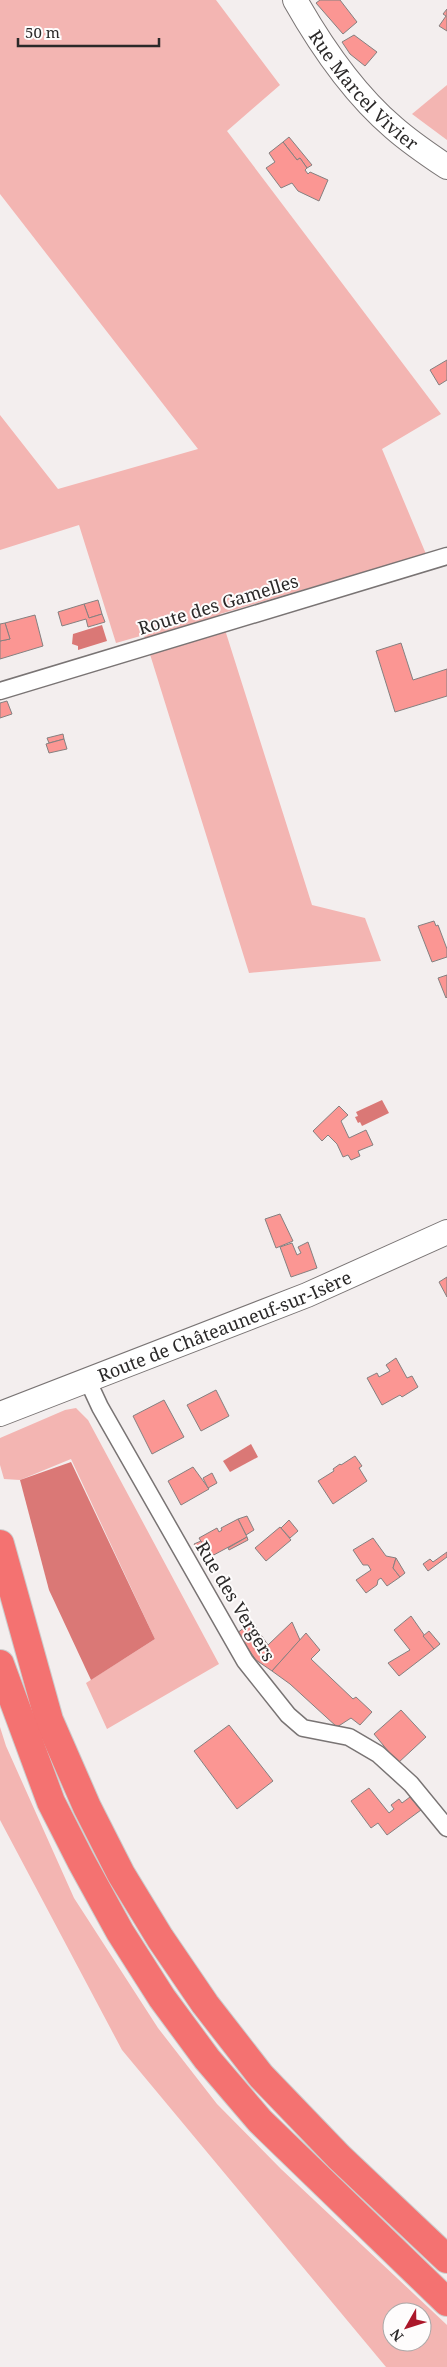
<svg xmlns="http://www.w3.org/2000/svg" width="447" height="2367" viewBox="0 0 447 2367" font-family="'Noto Serif',serif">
<rect width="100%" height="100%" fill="#f3eeee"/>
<g fill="#f3b5b2" fill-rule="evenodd">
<polygon points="0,0 216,0 280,85 227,131 441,414 382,449 426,554 220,614 312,905 365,918 381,961 249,973 144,635 116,643 79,525 0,550 0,415 58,489 198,449 0,194"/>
<polygon points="447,85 447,140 412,114"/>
<polygon points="76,1408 88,1420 219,1664 107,1729 86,1683 155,1639 71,1459 20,1480 4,1479 0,1465 0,1438 65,1410"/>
<path d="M0,1727l6,19 68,152 84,130 59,76 64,65 166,156v42h-61l-264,-317 -122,-230zM392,2312h30v30h-30z"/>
</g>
<g fill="#da7876">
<polygon points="102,625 107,641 78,650 78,646 72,644 73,634"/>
<polygon points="382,1100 389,1113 362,1126 360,1122 358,1123 355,1117 358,1116 356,1112"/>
<polygon points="251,1444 258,1457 230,1472 223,1461"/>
<polygon points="71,1462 155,1639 91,1680 49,1590 20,1480"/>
</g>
<g fill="#fb9693" stroke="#858080">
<polygon points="320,0 340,0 357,22 343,34 316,3"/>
<polygon points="447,9 447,31 439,26 446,16 443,14"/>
<polygon points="354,35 377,52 365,66 350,54 342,42"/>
<polygon points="289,137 312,165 307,168 300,158 297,160 283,142"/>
<polygon points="283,142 297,160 300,158 307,168 305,170 308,174 310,172 328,180 319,201 298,191 292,183 281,188 266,168 275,162 269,153"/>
<polygon points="447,360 447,380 439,385 430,370"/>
<polygon points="98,600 102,614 89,618 84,604"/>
<polygon points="84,604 89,618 102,614 105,622 88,627 86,619 62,626 58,612"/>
<polygon points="35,615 43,646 0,659 0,641 10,639 5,623"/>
<polygon points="5,623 10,639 0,641 0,624"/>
<polygon points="401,643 413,680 447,669 447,696 395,712 376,651"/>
<polygon points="7,701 12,714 0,718 0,703"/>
<polygon points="63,734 64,739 49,743 47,738"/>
<polygon points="64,739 67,749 49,753 46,744"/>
<polygon points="434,921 436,926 438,925 447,949 447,957 432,962 418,926"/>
<polygon points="447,975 447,997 446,998 438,978"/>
<polygon points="339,1106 348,1115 341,1121 349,1138 366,1130 373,1145 358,1151 360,1156 351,1160 348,1155 343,1157 337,1144 328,1135 322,1141 313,1131"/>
<polygon points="280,1214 293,1241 276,1248 265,1219"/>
<polygon points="308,1242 317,1268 291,1277 280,1247 292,1243 297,1255 301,1253 298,1247"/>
<polygon points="447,1277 447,1297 439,1282"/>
<polygon points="396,1358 407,1378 412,1376 418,1387 402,1397 400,1395 382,1405 367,1378 377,1373 379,1377 390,1371 386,1365"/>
<polygon points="216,1390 229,1416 201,1431 187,1405"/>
<polygon points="164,1400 184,1437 152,1454 133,1416"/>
<polygon points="355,1456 362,1466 359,1468 367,1481 333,1504 318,1481 334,1471 333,1469 340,1464 341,1465"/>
<polygon points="193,1467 209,1489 181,1505 168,1481"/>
<polygon points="212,1473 217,1483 208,1488 203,1478"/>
<polygon points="247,1516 254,1530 246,1535 238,1519"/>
<polygon points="238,1519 247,1537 210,1557 199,1538 217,1528 219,1532 222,1530 221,1528"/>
<polygon points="289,1520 298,1531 290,1538 281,1528"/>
<polygon points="280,1527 291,1540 266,1561 255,1548"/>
<polygon points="247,1537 248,1540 229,1550 228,1548"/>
<polygon points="373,1538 386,1556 396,1558 393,1568 400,1577 387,1586 381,1578 378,1580 377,1585 366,1593 356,1580 371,1570 368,1565 363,1565 353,1550"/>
<polygon points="201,1541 205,1549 199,1553 194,1544"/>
<polygon points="447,1552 447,1557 428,1571 423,1564 430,1559 433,1562"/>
<polygon points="396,1558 405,1573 400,1577 393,1568"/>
<polygon points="411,1616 434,1649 399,1676 388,1663 410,1650 394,1630"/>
<polygon points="252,1622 268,1645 292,1622 300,1640 272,1671 256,1660 237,1633"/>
<polygon points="429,1631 440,1644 434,1649 423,1636"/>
<polygon points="306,1633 320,1650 311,1659 353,1699 356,1697 372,1712 360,1725 351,1718 337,1727 290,1684 272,1671"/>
<polygon points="401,1710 426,1737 398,1763 374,1734"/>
<polygon points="229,1725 273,1781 237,1809 194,1751"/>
<polygon points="369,1788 389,1813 394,1809 391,1805 399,1799 402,1803 410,1797 421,1810 387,1835 378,1823 371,1828 351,1801"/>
</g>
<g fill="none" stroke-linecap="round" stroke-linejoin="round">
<defs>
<g id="street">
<polyline points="0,691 447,556"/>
<polyline points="87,1379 100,1407 245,1661 288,1715 303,1728 349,1737 378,1754 411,1784 447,1828"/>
</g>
<g id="secondary">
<path id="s1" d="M295,0c26,46 58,93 99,128 16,14 35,27 53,39"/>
<path id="s2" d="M0,1414l307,-119 140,-63"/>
</g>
<g id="highway">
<polyline points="0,1544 49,1720 87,1807 121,1874 160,1938 205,2004 261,2076 339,2157 447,2259"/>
<polyline points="0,1664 51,1802 81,1861 120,1932 162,1998 207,2059 260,2121 447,2302"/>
</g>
</defs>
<use href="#street" stroke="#797474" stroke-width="19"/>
<use href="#secondary" stroke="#797474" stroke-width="26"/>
<use href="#highway" stroke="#ccc" stroke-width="30"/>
<use href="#street" stroke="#fff" stroke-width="16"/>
<use href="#secondary" stroke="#fff" stroke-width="24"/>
<use href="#highway" stroke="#f47271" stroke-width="28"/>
</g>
<g text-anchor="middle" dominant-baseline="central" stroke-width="4" stroke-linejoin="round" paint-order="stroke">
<g font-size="18" fill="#2b2929" stroke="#fefcfc">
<text stroke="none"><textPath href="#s1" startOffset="114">Rue Marcel Vivier</textPath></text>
<text transform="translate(218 604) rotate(-17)">Route des Gamelles</text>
<text stroke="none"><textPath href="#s2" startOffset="241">Route de Châteauneuf-sur-Isère</textPath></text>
<text transform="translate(236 1601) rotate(59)">Rue des Vergers</text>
</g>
</g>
<g transform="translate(407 2327) rotate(231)"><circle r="24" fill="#fefcfc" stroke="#aaa8a8"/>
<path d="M0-4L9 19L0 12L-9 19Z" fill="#ab1629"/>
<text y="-8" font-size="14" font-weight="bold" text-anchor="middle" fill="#2b2929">N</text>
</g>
<path d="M18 38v8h141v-8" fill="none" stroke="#2b2929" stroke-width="2.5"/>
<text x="25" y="38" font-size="15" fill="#2b2929" stroke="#fefcfc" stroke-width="4" paint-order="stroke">50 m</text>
</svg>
